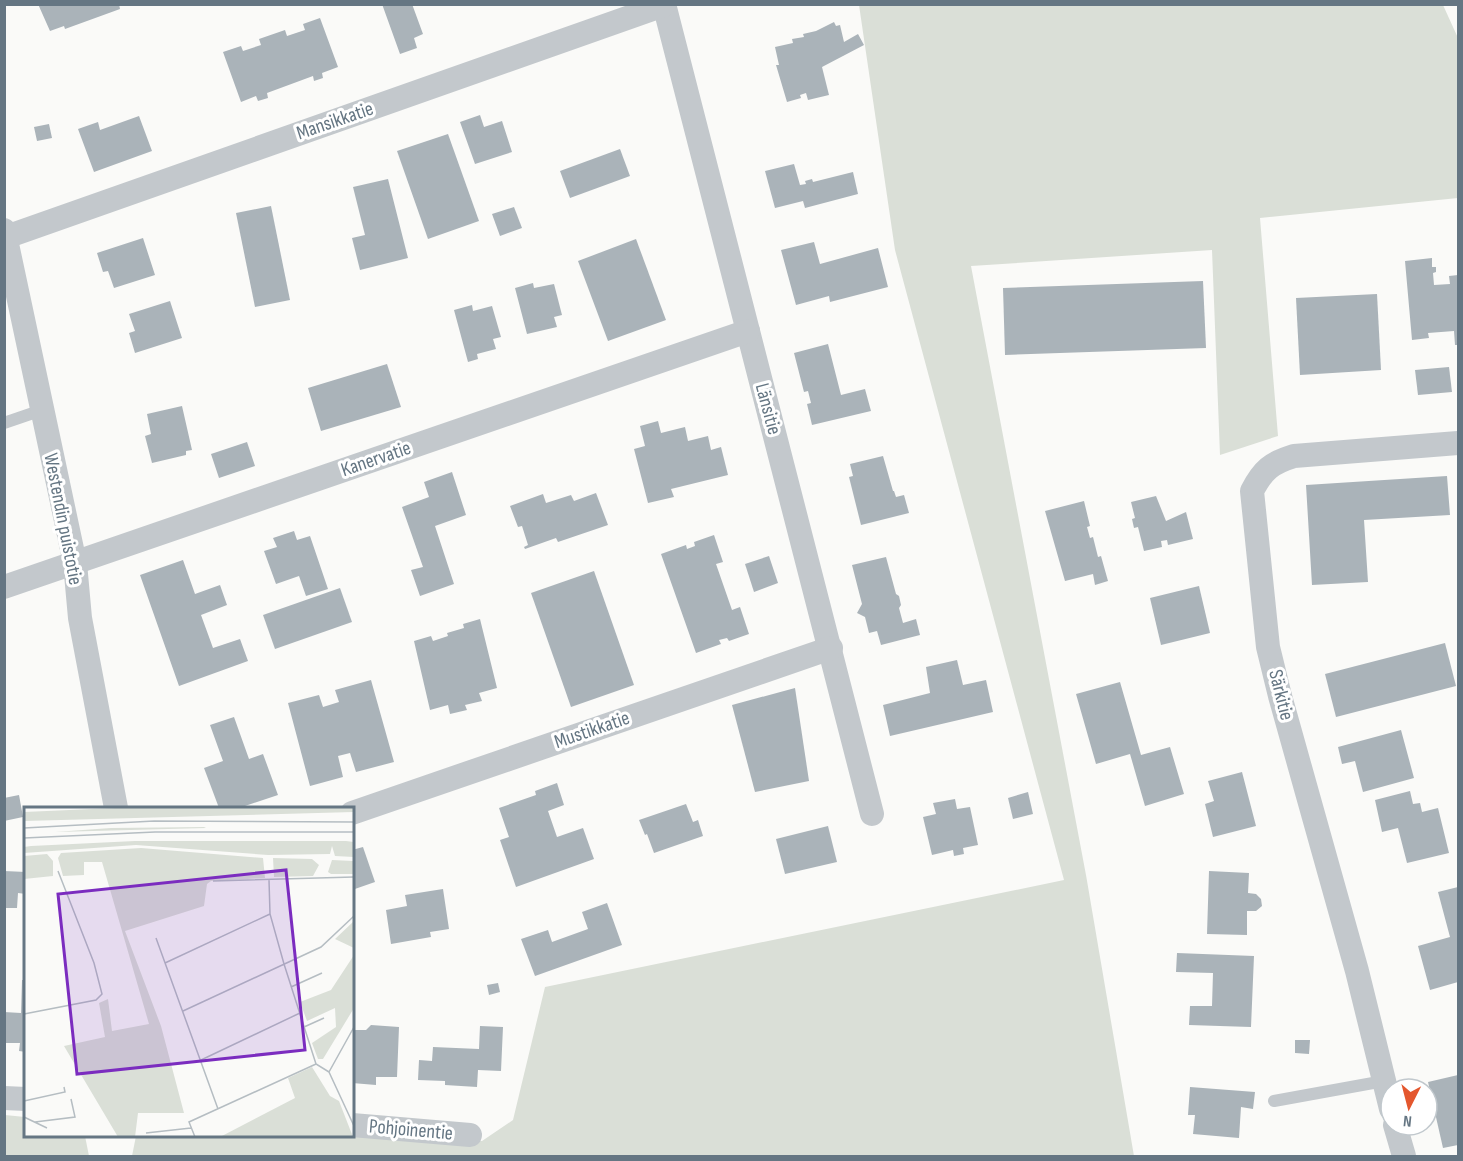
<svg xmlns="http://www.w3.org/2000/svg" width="1463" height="1161" viewBox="0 0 1463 1161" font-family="'Sofia Sans Condensed',sans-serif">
<rect width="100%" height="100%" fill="#fafaf8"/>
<g fill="#dadfd7">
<polygon points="859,5 1443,5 1458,38 1458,198 1260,218 1278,436 1220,455 1212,250 971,266 1086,875 1134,1156 132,1156 136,1136 353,1134 482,1141 513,1120 545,987 1064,880 895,250"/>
<polygon points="5,1115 25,1117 26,1136 85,1136 89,1156 5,1156"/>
</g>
<g fill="#aab3b9">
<polygon points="38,4 119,4 120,9 65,29 64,26 50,31"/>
<polygon points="382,4 412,4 423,34 414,38 417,48 400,54"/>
<polygon points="320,18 338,67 322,73 323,78 314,81 313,76 267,93 268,98 258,101 256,96 241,102 223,52 241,46 243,51 261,45 259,39 285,30 287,36 305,30 303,24"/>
<polygon points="834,22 836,26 840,25 844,42 858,34 864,45 822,67 829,95 808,100 806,93 800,95 801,98 787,102 776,65 779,65 775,47 793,43 792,39 804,37 803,34 816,31"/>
<polygon points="480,115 484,127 502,121 512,152 475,164 460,122"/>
<polygon points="139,116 152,151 94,172 78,129 98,122 100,130"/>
<polygon points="49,124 52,138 37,141 34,127"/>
<polygon points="448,134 479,221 428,239 397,151"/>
<polygon points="620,149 630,176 570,198 560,171"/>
<polygon points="794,164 800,185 806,184 805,181 812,179 813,182 853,172 858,194 805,208 803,201 775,208 765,171"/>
<polygon points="388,179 408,258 360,270 352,238 365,235 353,187"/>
<polygon points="271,206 290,300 255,307 236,213"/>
<polygon points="514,207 522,228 500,236 492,214"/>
<polygon points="143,238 155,275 114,288 108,271 103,272 97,253"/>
<polygon points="636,239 666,320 608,341 578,261"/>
<polygon points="814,242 820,264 878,248 888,287 830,302 829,296 796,305 781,250"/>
<polygon points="1432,258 1432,267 1436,267 1436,272 1433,273 1434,285 1450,284 1449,276 1458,275 1458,345 1455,345 1454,331 1428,333 1429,338 1412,340 1405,261"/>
<polygon points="1203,281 1206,348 1005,355 1003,288"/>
<polygon points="533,283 534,288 554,284 562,315 554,317 557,327 527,334 515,288"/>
<polygon points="1377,294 1381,370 1300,375 1296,298"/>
<polygon points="170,301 182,338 135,353 129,333 135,331 129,314"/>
<polygon points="472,305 473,311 492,306 501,337 493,339 496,349 477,354 478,359 468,362 454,310"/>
<polygon points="828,344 841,395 865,389 871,411 812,425 807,404 811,403 808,391 804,392 794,353"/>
<polygon points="387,364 401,407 321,431 308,388"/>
<polygon points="1449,367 1452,392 1418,395 1415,370"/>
<polygon points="182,406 192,450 186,451 186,455 152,463 145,436 151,434 147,414"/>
<polygon points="658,421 661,433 685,427 688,441 708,436 711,450 721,447 728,475 671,489 674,497 648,503 634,449 645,446 640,426"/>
<polygon points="247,442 255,466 219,478 211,454"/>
<polygon points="883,456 893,491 894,491 896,497 904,495 909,513 861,525 849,477 853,476 850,464"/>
<polygon points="452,472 466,515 435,526 454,584 420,596 411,570 423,567 402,507 429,497 424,482"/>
<polygon points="1447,476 1450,515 1364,520 1368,582 1312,585 1306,485"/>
<polygon points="596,493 608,525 558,542 556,538 525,549 524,547 528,545 522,526 518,527 510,506 543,494 546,503 571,495 574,501"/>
<polygon points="1156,496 1166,521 1186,512 1193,539 1168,545 1167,540 1161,541 1162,547 1144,551 1138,527 1134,528 1132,519 1135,518 1131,502"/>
<polygon points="1084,501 1090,526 1087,527 1090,538 1093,537 1098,557 1101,556 1108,581 1095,585 1093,574 1065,581 1045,511"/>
<polygon points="294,531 297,540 310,536 328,589 306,596 299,576 276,584 264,551 277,547 273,538"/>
<polygon points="714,535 723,562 716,564 732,610 740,607 749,634 729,641 727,638 719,640 721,644 696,653 661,554 686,545 687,549 695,546 694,542"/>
<polygon points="769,556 778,583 754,592 745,564"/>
<polygon points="886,557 896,594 899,596 901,605 899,608 903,623 916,619 920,635 881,645 877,631 869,633 865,617 857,613 862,604 852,565"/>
<polygon points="183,560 195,594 220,585 227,605 201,615 213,648 240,639 248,661 179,686 140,575"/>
<polygon points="594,571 634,685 571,707 531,593"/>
<polygon points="1199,586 1210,633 1161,645 1150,598"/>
<polygon points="340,588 352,622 275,649 263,615"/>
<polygon points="480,619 497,688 479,693 482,701 465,705 467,710 450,714 448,705 430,710 414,641 431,636 433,641 448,636 447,633 464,628 463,624"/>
<polygon points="1445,643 1456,686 1336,717 1325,674"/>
<polygon points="957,660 963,685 986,680 993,712 890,736 883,705 930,693 926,667"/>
<polygon points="371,680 394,762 356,772 350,753 338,756 343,777 310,786 288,703 319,695 323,707 339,702 335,690"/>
<polygon points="1120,682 1141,755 1170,747 1184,794 1145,806 1130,754 1096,764 1076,694"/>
<polygon points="795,688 809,781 755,792 732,705"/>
<polygon points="234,717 249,759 263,754 278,795 239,808 219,808 204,768 223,761 210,725"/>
<polygon points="1401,730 1414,778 1363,792 1355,761 1342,764 1338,747"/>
<polygon points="1242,772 1256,826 1213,837 1205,804 1214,801 1208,781"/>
<polygon points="557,783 564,805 548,811 557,837 583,828 594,859 516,887 500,840 509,837 499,808 536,795 535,791"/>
<polygon points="1410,791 1413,804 1420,803 1422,812 1438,808 1449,853 1407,863 1398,828 1382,832 1375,800"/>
<polygon points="1028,792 1033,814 1013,819 1008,798"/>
<polygon points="19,795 23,817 4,821 4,798"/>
<polygon points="955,799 957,809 970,807 978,845 963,848 964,854 954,856 953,850 932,855 923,817 936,814 933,803"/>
<polygon points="686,804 693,822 698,820 703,836 654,853 647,834 645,835 639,820"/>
<polygon points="828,826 837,862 785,874 776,839"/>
<polygon points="363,847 375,882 352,890 352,850"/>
<polygon points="4,871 26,872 26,894 18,893 17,908 4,908"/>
<polygon points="1209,871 1249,873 1248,893 1256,894 1261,899 1262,906 1256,911 1247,911 1247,935 1207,934"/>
<polygon points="1458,887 1458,982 1430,990 1418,946 1450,937 1438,892"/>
<polygon points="443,889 449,929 430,932 431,937 391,944 386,910 407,906 405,895"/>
<polygon points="607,903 622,945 535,976 521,939 548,930 552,942 588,929 582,912"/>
<polygon points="1177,953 1254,956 1251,1027 1189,1025 1190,1006 1212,1006 1213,973 1176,972"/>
<polygon points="22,980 26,980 26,1052 19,1051 20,1043 4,1043 4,1012 21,1013"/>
<polygon points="498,983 500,992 489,995 487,985"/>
<polygon points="371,1025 399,1027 397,1077 376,1077 376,1085 352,1083 352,1030 366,1030"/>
<polygon points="480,1026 503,1027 501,1071 478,1070 477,1087 445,1085 445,1081 418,1080 419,1060 432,1061 433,1047 479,1049"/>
<polygon points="1295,1040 1310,1040 1309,1054 1295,1053"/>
<polygon points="1458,1075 1458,1145 1443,1148 1428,1082"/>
<polygon points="1190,1087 1255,1092 1253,1109 1241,1107 1239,1138 1193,1134 1195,1115 1188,1115"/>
</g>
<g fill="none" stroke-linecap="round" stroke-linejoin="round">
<g stroke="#c3c8cc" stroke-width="12">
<polyline points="4,423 42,410"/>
<polyline points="1274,1101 1384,1081"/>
</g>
<g stroke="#c3c8cc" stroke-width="24">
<polyline points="664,4 872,814"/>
<polyline points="4,230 75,563 80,618 116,808"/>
<polyline points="6,237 664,5"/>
<polyline points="4,587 748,331"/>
<polyline points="352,813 831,648"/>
<polyline points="4,1098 26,1099"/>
<path d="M1391,1109l-34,-138 -77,-275 -12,-49 -16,-156c11,-21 19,-28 42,-35l164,-13"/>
<polyline points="352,1125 470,1135"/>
<polyline points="1395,1125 1404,1156"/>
</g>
</g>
<g text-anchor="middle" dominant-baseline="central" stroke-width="6" stroke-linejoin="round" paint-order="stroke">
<g font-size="20" fill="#657683" stroke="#fff">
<text transform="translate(335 121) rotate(-19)">Mansikkatie</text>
<text transform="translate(768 409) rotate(75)">Länsitie</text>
<text transform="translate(376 459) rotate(-19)">Kanervatie</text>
<text transform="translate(63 519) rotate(79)">Westendin puistotie</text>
<text transform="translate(1281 695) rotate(76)">Särkitie</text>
<text transform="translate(592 730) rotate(-19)">Mustikkatie</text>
<text transform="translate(411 1130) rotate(5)">Pohjoinentie</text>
</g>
</g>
<g transform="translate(24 807)">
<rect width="330" height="330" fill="#fafaf8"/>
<path d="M114,0h216v5l-330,9v-9zM87,21l93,-1 2,1 -151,4zM111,34h211l8,1v15l-19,-1 -3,-10 -2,8 -62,1 -132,-10 -112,8v-6l7,-1zM117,41l122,10 2,20 -54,3 -4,3 -3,22 -79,25 36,95 23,87h-46l-3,24h-17l-54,-91 41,-9 -6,-34 9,-4 4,32 37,-7 -47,-162h-18v13l-21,1 -5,-18 3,-5zM23,47l6,7v15l-29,3v-23zM249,51l39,1 7,6 -6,11 -39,1zM308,53l21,1 1,13h-23l-3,-2zM330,114v27l-19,-9zM330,148v53l-31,51h-5l-6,-16 24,-16 -1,-19 -28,13 -7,-19 31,-12zM288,260l18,29 9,5 14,36h-133l75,-39 -7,-20z" fill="#dadfd7"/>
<path fill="none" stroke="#b5bdc2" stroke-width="1.5" d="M0,21l130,-7 200,1M0,31l131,-6h199M245,73l1,34 14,50 32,100 13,8M189,74l141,-4M132,131l62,171M141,156l105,-49M267,180l31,-14M159,204l138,-64 33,-31M0,207l72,-14 6,-6 -8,-31 -36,-92M280,220l20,-9M330,220l-25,45 25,54M177,253l99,-47M0,294l41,-9 -1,-5M0,310l23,11M11,315l40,-5 -4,-18M122,326l45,-5M171,330l-6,-15 127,-58"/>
<path fill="#7b2cbf" fill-opacity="0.15" stroke="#7b2cbf" stroke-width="3" d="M262,63l19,180 -228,24 -19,-180z"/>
<rect width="330" height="330" fill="none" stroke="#657683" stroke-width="3"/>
</g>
<rect width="1463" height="1161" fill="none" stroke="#657683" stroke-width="12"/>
<g transform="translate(1409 1107) rotate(186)"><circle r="28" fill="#ffffff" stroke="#c1c8cd" stroke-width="1.5"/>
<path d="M0-4.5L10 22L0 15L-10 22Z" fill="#e4572e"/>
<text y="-9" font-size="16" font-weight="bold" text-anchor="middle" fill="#657683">N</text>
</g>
</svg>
